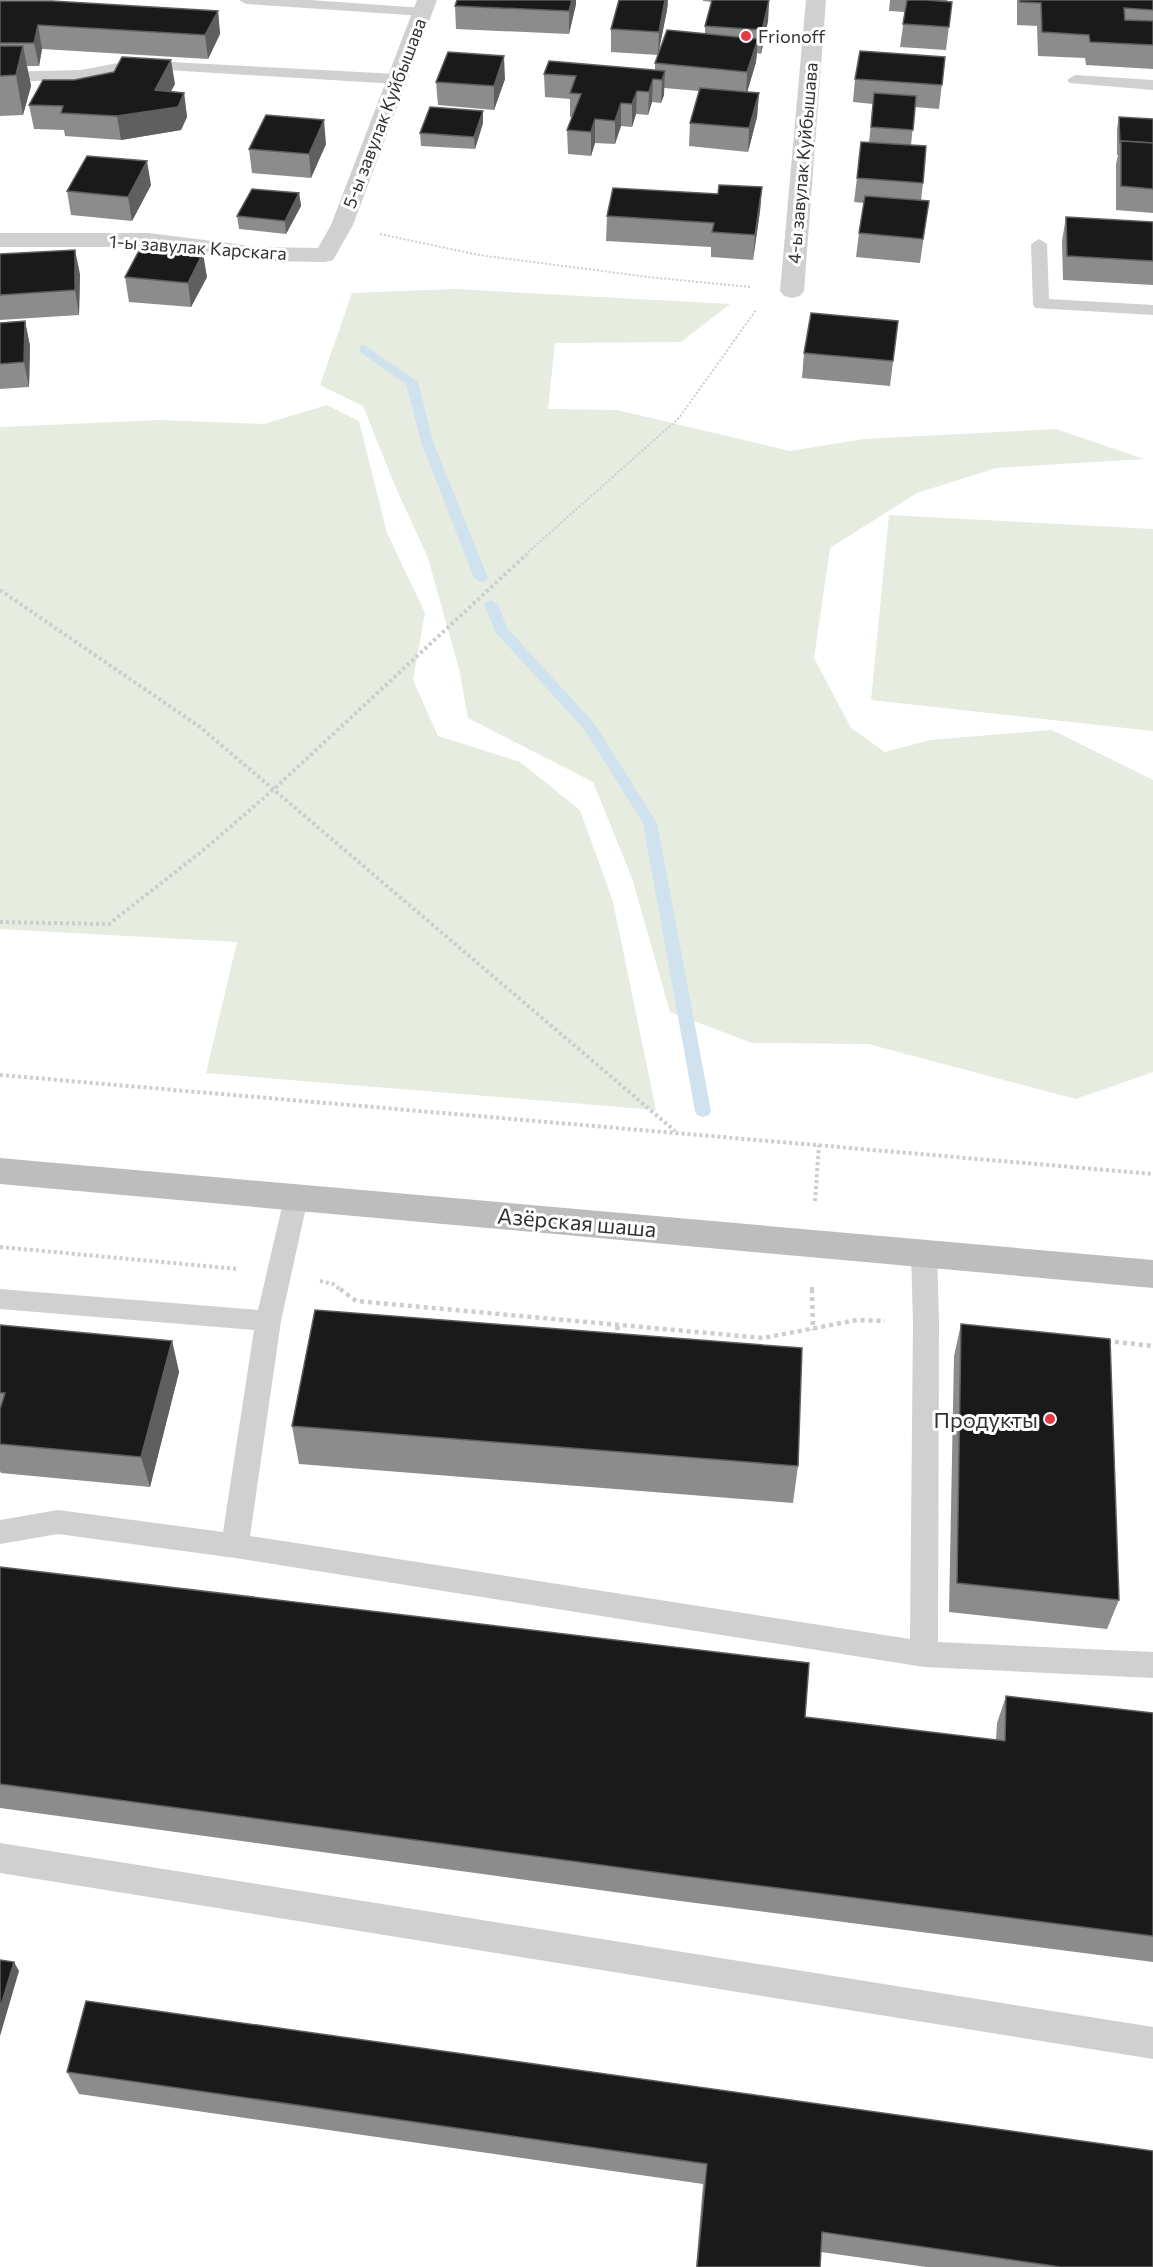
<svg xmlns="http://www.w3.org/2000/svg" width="1153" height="2267" viewBox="0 0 1153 2267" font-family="Commissioner,sans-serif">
<rect width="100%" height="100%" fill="#fff"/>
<g fill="#e6ecdf">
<polygon points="455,289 730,304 681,342 555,343 548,409 617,410 790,451 864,439 1056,429 1144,459 996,468 917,493 830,548 814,658 851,728 885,752 930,740 1052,730 1153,780 1153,1072 1076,1099 868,1044 752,1043 670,1012 632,878 593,782 468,718 459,669 428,558 396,488 363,406 320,385 352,293"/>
<polygon points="327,405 359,421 387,533 425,613 413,680 438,736 520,762 580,810 613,902 656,1110 206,1073 237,942 0,929 0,427 161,420 264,424"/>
<polygon points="889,515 1153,529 1153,731 871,700"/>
</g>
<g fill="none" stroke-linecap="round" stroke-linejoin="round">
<g fill="#cfe2ee" fill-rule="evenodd">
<polygon points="364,345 418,382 433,442 488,578 486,581 481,582 474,578 421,442 406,384 360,352 360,346"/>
<polygon points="491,600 498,604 507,628 594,723 657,823 711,1111 709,1115 703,1117 697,1115 695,1111 643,823 584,729 496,633 484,604"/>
</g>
<g stroke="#cdcdcd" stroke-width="2" stroke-dasharray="2 2" stroke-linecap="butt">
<polyline points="380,234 479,255 648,277 750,287"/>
<polyline points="525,555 679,418 756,310"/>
</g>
<g stroke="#cdcdcd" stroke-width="4" stroke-dasharray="3 3" stroke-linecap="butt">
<polyline points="0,590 200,727 675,1131"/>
<polyline points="0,922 109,924 206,848 274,789 527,554"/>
<polyline points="0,1075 1153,1174"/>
<polyline points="815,1201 819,1145"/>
<polyline points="0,1247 238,1269"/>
<polyline points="320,1281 333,1284 342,1291"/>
<polyline points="812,1287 812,1291"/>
</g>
<g stroke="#cdcdcd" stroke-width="4.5" stroke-dasharray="4 4" stroke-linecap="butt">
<polyline points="340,1289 356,1301 763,1338 857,1320 885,1321"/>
<polyline points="812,1289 813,1330"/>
<polyline points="616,1338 618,1325"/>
<polyline points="1107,1341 1153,1346"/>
</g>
<g fill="#d0d0d0" fill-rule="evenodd">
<polygon points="239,0 310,0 423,8 430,12 423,16 246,4"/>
<polygon points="134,60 397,74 405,79 397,84 134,68 81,80 0,82 0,72 81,70"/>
<polygon points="1075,75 1153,80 1153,90 1070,83 1067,80"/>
<polygon points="1039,239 1047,244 1049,299 1153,305 1153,315 1035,308 1033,304 1031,244"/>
<polygon points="296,1188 305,1191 308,1198 281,1321 250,1536 910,1639 913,1322 911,1253 915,1246 924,1243 933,1246 937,1253 939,1322 938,1642 1153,1652 1153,1678 924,1667 235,1558 58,1534 0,1544 0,1520 58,1510 223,1532 254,1330 0,1309 0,1289 258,1310 284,1198 287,1191"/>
<polygon points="0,1843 1153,2027 1153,2059 0,1873"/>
</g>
<g fill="#d0d0d0" fill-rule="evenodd">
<polygon points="417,0 437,0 353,225 333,260 325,262 261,261 149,247 0,247 0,233 149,233 261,247 318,248 331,225"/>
<polygon points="806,0 826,0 804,291 800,296 792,298 784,296 780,291"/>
</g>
<polygon fill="#bdbdbd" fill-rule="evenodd" points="0,1158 1153,1260 1153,1288 0,1184"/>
</g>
<g fill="#8c8c8c">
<polygon points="576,0 576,4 569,34 456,29 455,6"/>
<polygon points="703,0 769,0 768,21 761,54 757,53 756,62 747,92 759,93 757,117 748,152 689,146 690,123 699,91 664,88 664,95 661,103 652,102 648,115 636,114 632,127 621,126 615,144 595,143 591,156 568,154 567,130 572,117 570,117 570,99 545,97 544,74 655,71 655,63 705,34 705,26 712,2 703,1"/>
<polygon points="890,0 947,0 947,2 952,2 946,50 900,47 905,12 889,11"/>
<polygon points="1017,0 1153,0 1153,69 1086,65 1085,58 1038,56 1037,26 1017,25"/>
<polygon points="0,1 218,11 220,34 208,59 42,49 39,66 27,66 31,86 23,115 0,116"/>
<polygon points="668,3 667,10 658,55 611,52 611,29"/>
<polygon points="945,57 939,109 915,107 911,145 923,183 921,201 929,201 920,263 856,257 859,233 864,203 854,202 857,178 869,143 873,104 853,102 855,79"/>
<polygon points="505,79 494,110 438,105 436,82"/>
<polygon points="74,80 175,84 170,92 184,93 187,117 181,130 121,140 65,136 64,130 34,129 29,105"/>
<polygon points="483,111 483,123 475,149 421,146 420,133"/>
<polygon points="1119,117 1153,119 1153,213 1116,210 1116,164 1118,155 1117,155 1117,129"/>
<polygon points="326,144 311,178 252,173 249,149"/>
<polygon points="151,185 132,221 71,215 67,191"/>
<polygon points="762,187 760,211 753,260 711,257 711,247 606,241 607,216 718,194"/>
<polygon points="299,193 301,206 286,234 239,229 237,216"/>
<polygon points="1066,217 1153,222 1153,285 1063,280 1062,241"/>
<polygon points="0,254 80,274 79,315 0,320"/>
<polygon points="125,277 207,277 191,307 129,302"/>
<polygon points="25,321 30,346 29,387 0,389 0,323"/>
<polygon points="898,321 890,386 802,378 804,353"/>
<polygon points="961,1324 1119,1600 1107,1629 949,1612 954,1356"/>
<polygon points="0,1325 172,1341 179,1372 150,1487 1,1473 0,1471"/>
<polygon points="292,1426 798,1466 793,1503 299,1464"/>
<polygon points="0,1567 805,1717 996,1740 997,1723 1006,1696 1153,1713 1153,1962 680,1901 0,1808"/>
<polygon points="86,2001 1153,2267 926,2267 821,2252 820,2267 696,2267 703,2184 79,2094 67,2072"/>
</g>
<g fill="#5f5f5f">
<polygon points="572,0 576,0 576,4 569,34 569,11"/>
<polygon points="665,0 668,0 667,10 658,55 659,32"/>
<polygon points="769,0 768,21 761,54 762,30"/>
<polygon points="218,11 220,34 208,59 205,35"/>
<polygon points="38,25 42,49 39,66 34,43"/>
<polygon points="758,39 756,62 746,96 747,72"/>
<polygon points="23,46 31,86 23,115 16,75"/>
<polygon points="504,56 505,79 494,110 494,86"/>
<polygon points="171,60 175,84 161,110 184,93 187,117 181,130 121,140 117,116 155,90"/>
<polygon points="665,71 664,95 661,103 662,80"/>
<polygon points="653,79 652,102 648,115 649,92"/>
<polygon points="637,91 636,114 632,127 632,104"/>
<polygon points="759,93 757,117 748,152 749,128"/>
<polygon points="621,103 621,126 615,144 615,121"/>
<polygon points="483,111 483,123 475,149 474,137"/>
<polygon points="595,119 595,143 591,156 591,132"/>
<polygon points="324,120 326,144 311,178 309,154"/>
<polygon points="147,161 151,185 132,221 128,197"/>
<polygon points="762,187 760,211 753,260 755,235"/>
<polygon points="299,193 301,206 286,234 285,221"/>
<polygon points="75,250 80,274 79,315 75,290"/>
<polygon points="203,253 207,277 191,307 188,283"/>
<polygon points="25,321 30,346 29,387 24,362"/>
<polygon points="172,1341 179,1372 150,1487 141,1457"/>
<polygon points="14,1962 19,1971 0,2036 0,2009"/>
</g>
<g fill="#1a1a1a" stroke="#5f5f5f" stroke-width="1.5">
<polygon points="457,0 572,0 569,11 455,6"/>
<polygon points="619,0 665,0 659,32 611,29"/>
<polygon points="712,0 769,0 762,30 705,26"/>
<polygon points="907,0 926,0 952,2 949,27 903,24"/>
<polygon points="1020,0 1153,0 1153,10 1124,8 1125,20 1153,21 1153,45 1090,42 1089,35 1042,32 1041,3 1020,2"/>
<polygon points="0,1 52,1 218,11 205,35 38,25 34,43 0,43"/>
<polygon points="667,30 758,39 747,72 655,63"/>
<polygon points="0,46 23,46 16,75 0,76"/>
<polygon points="860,51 945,57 942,85 855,79"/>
<polygon points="448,52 504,56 494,86 436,82"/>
<polygon points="122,57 171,60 155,90 184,93 178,107 117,116 61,113 63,106 29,105 43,80 74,80 114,72"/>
<polygon points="549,61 665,71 662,80 653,79 649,92 637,91 632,104 621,103 615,121 595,119 591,132 567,130 581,94 570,93 576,76 544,74"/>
<polygon points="700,88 759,93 749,128 690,123"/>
<polygon points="874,93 916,96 913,130 871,127"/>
<polygon points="430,107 483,111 474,137 420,133"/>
<polygon points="266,115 324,120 309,154 249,149"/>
<polygon points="1119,117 1153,119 1153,143 1121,141 1121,143 1120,143"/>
<polygon points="1121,141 1153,143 1153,189 1121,186"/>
<polygon points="861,142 926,146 923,183 857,178"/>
<polygon points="87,156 147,161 128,197 67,191"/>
<polygon points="719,185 762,187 755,235 712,232 714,223 607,216 613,188 718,194"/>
<polygon points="252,189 299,193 285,221 237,216"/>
<polygon points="865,196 929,201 923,239 859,233"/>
<polygon points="1066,217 1153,222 1153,261 1067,256"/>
<polygon points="141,247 203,253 188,283 125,277"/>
<polygon points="75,250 75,290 0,295 0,254"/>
<polygon points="811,313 898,321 893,361 804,353"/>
<polygon points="25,321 24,362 0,364 0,323"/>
<polygon points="315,1310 802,1348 798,1466 292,1426"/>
<polygon points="961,1324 1110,1339 1119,1600 957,1583"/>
<polygon points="0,1325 172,1341 141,1457 0,1444 0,1409 5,1393 0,1393"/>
<polygon points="0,1567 809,1663 805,1717 1005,1741 1006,1696 1153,1713 1153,1936 683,1876 0,1784"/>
<polygon points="0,1960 14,1962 0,2009"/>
<polygon points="86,2001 1153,2151 1153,2267 1061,2267 822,2232 820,2267 697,2267 707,2164 67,2072"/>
</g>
<g fill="#e63946" stroke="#fff" stroke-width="2">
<circle cx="746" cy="36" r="6"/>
<circle cx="1050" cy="1419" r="6"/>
</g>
<g text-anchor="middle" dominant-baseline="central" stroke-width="6" stroke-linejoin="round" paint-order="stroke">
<g font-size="18" fill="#333" stroke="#fff" text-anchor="start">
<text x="758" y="36">Frionoff</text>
</g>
<g font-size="18" fill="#333" stroke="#fff">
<text transform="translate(384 113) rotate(-69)">5-ы завулак Куйбышава</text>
<text transform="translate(802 163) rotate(-85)">4-ы завулак Куйбышава</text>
<text transform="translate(198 247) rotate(4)">1-ы завулак Карскага</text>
</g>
<g font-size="22" fill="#333" stroke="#fff">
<text transform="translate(577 1222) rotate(5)">Азёрская шаша</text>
</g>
<g font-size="22" fill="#333" stroke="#fff" text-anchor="end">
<text x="1038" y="1419">Продукты</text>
</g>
</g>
</svg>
